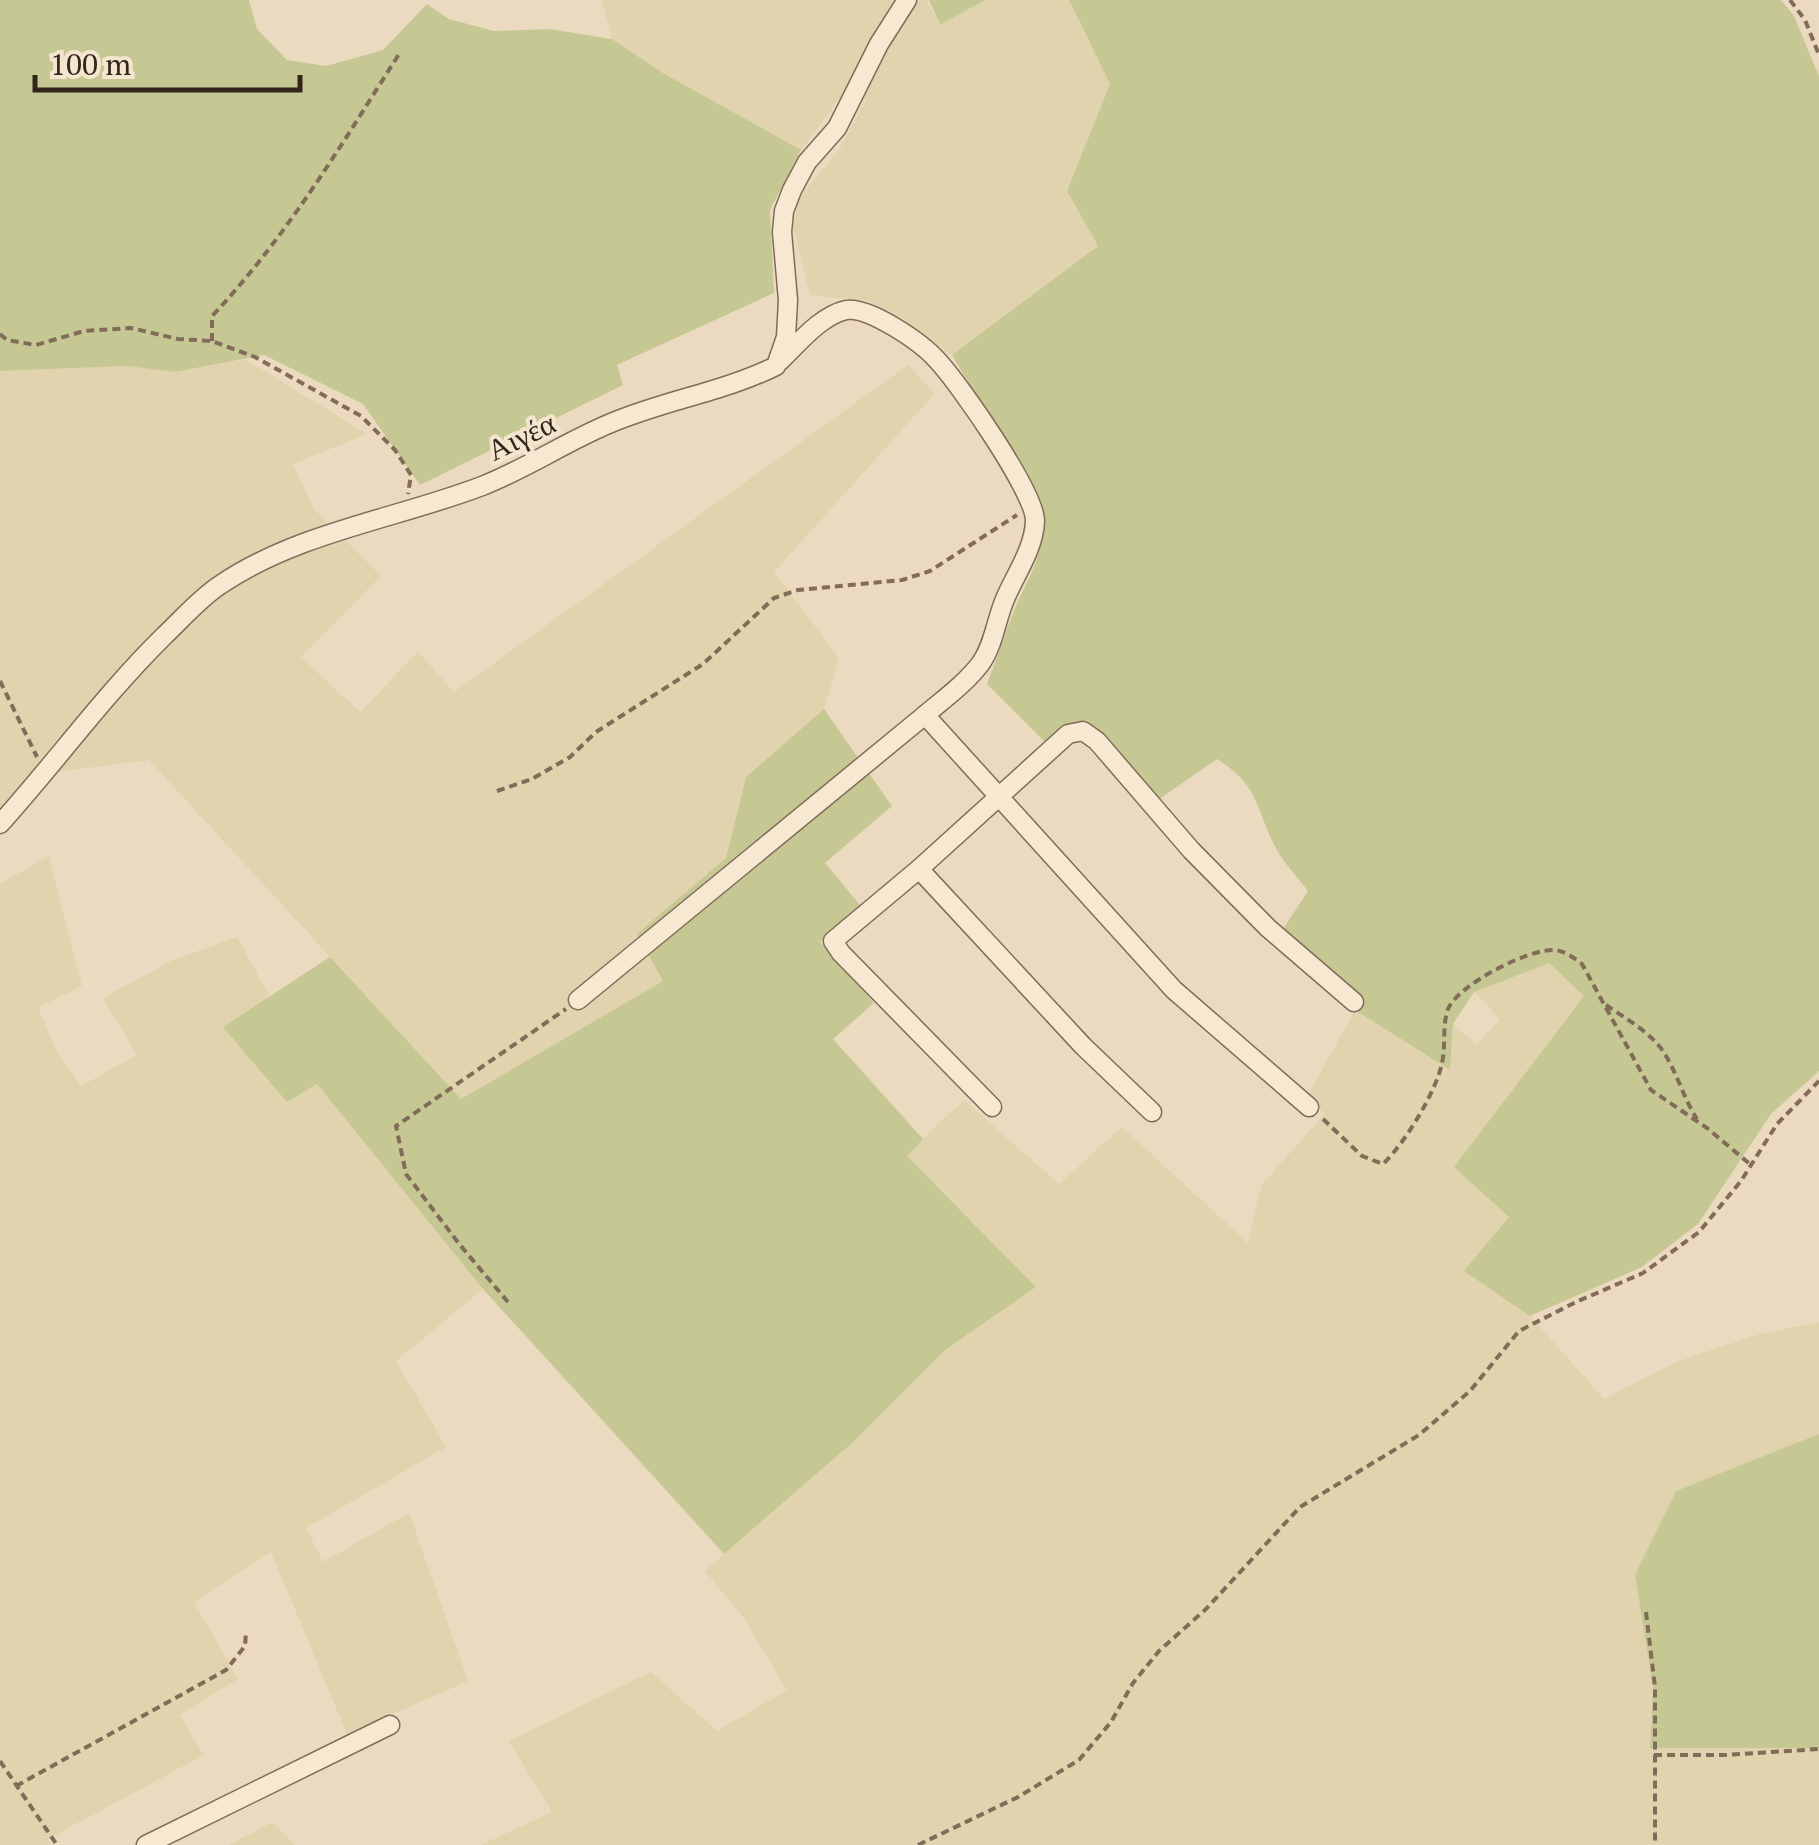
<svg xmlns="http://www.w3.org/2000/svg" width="1819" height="1845" viewBox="0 0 1819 1845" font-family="'PT Serif',serif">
<rect width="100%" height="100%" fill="#ebdabf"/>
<g fill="#e0d3ad">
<polygon points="602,0 926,0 940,25 985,0 1069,0 1110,84 1067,191 1098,246 952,355 869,301 810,295 793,226 799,198 839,150 866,100 846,90 801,150 663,73 612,39"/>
<polygon points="245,359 367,434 293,464 314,509 381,576 301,657 360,712 418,652 454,692 908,365 935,393 774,572 839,658 824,709 746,777 726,858 638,934 663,981 461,1099 149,760 33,775 0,810 0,371 127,366 175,372"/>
<polygon points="49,856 82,986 38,1007 56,1050 81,1086 137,1055 103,998 173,960 237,937 270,997 224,1028 317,1084 483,1289 396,1361 446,1447 306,1528 323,1562 409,1513 468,1681 347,1734 271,1552 194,1602 238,1679 179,1715 204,1755 48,1839 51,1845 0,1845 0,884"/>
<polygon points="1549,962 1584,996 1455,1167 1509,1217 1465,1271 1530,1316 1604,1399 1676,1362 1760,1334 1819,1322 1819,1434 1676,1491 1635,1575 1653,1688 1650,1747 1819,1748 1819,1845 481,1845 552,1812 509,1741 651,1672 717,1731 787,1690 744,1618 705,1571 851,1444 945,1350 1036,1287 906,1155 964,1100 1059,1184 1122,1127 1248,1243 1261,1186 1325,1113 1306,1099 1355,1010 1449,1070 1453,1024 1477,1045 1500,1019 1474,992"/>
<polygon points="273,1822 295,1845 229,1845"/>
</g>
<g fill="#c6c894">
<polygon points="0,0 249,0 257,29 287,60 326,66 383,50 427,4 449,19 494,31 549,29 612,39 663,73 801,150 770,210 774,293 617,365 623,385 420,485 363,404 264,355 175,372 127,366 0,371"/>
<polygon points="929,0 985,0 940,25"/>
<path d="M1069,0h712l13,16 25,60v995l-48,43 -73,110 -56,43 -112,49 -66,-45 45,-54 -55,-50 130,-171 -35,-33 -75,29 -21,32 -3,46 -95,-60 9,-11 -81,-70 25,-38c-10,-13 -22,-26 -30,-39 -23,-41 -16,-65 -61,-93l-59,41 -71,-80 -18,5 -23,18 -59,-59c10,-25 18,-51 28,-76 18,-40 33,-59 25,-106l-88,-147 146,-109 -31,-55 43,-107z"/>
<polygon points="824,709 892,806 825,863 860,905 820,942 874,1003 833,1039 923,1139 907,1156 1036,1287 945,1350 851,1444 724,1554 483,1289 317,1084 287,1102 223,1027 330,957 461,1099 663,981 637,934 726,858 746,777"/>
<polygon points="1819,1434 1819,1748 1650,1748 1653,1688 1635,1575 1676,1491"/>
</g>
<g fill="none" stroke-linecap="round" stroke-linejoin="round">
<defs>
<g id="street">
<path d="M780,361c18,-17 40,-45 66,-51 23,-4 76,33 91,50 22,23 99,134 98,161 -1,28 -20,54 -30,78 -9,21 -11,45 -24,64 -15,20 -37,36 -56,52l249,275 135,117"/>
<path d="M0,824c56,-62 104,-129 164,-188 18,-17 36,-38 56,-51 78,-53 176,-66 262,-99 44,-17 85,-45 129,-63 54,-23 112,-31 165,-57l10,-29 2,-37 -6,-68 2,-21 8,-21 15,-28 30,-34 42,-84 28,-44"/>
<polyline points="919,869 833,941 841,953 992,1107"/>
<polyline points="578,1000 925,715"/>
<polyline points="1152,1112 1083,1046 919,869 1068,734 1083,731 1097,741 1191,850 1268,928 1354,1002"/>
<polyline points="146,1845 390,1725"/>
</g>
</defs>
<use href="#street" stroke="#826b59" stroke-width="21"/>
<g stroke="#826b59" stroke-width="4" stroke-dasharray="8 5" stroke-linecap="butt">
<polyline points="1790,0 1805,20 1819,55"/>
<polyline points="0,334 7,340 36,345 84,331 131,328 178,339 212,341 255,357 361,416 395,450 411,475 408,494"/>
<path d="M212,341v-25c75,-79 131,-174 189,-265"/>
<polyline points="0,681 37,757"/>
<polyline points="497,791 532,779 570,757 596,732 703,664 774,598 798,590 902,580 930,571 1017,515"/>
<path d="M1606,1005c20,14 48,29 60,51 12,20 18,43 31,63"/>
<path d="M1323,1119l39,37 21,8c22,-21 53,-72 59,-101 4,-17 0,-38 6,-54 10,-24 81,-61 107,-59 10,1 19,8 27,14l69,126 56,38 44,37"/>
<polyline points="508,1302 460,1245 406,1174 396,1126 566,1009"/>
<polyline points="1646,1612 1655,1687 1655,1845"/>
<polyline points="1654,1755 1725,1755 1819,1749"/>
<polyline points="0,1761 57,1845"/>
<polyline points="16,1786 226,1670 245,1646 246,1632"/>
<polyline points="918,1845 1018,1797 1079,1760 1111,1722 1133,1683 1159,1651 1206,1609 1300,1507 1419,1435 1470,1391 1519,1331 1576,1302 1643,1273 1699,1232 1741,1181 1777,1124 1819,1081"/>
</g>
<use href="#street" stroke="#f6e8d1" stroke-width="18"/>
</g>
<g text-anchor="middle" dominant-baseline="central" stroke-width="8" stroke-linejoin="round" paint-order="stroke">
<g font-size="30" fill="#32251c" stroke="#f3e5ce">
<text transform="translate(521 436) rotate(-26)">Αιγέα</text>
</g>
</g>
<path d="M35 75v15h265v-15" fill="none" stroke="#32251c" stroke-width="5"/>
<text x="50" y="75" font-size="30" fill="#32251c" stroke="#f3e5ce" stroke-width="8" paint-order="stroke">100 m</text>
</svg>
